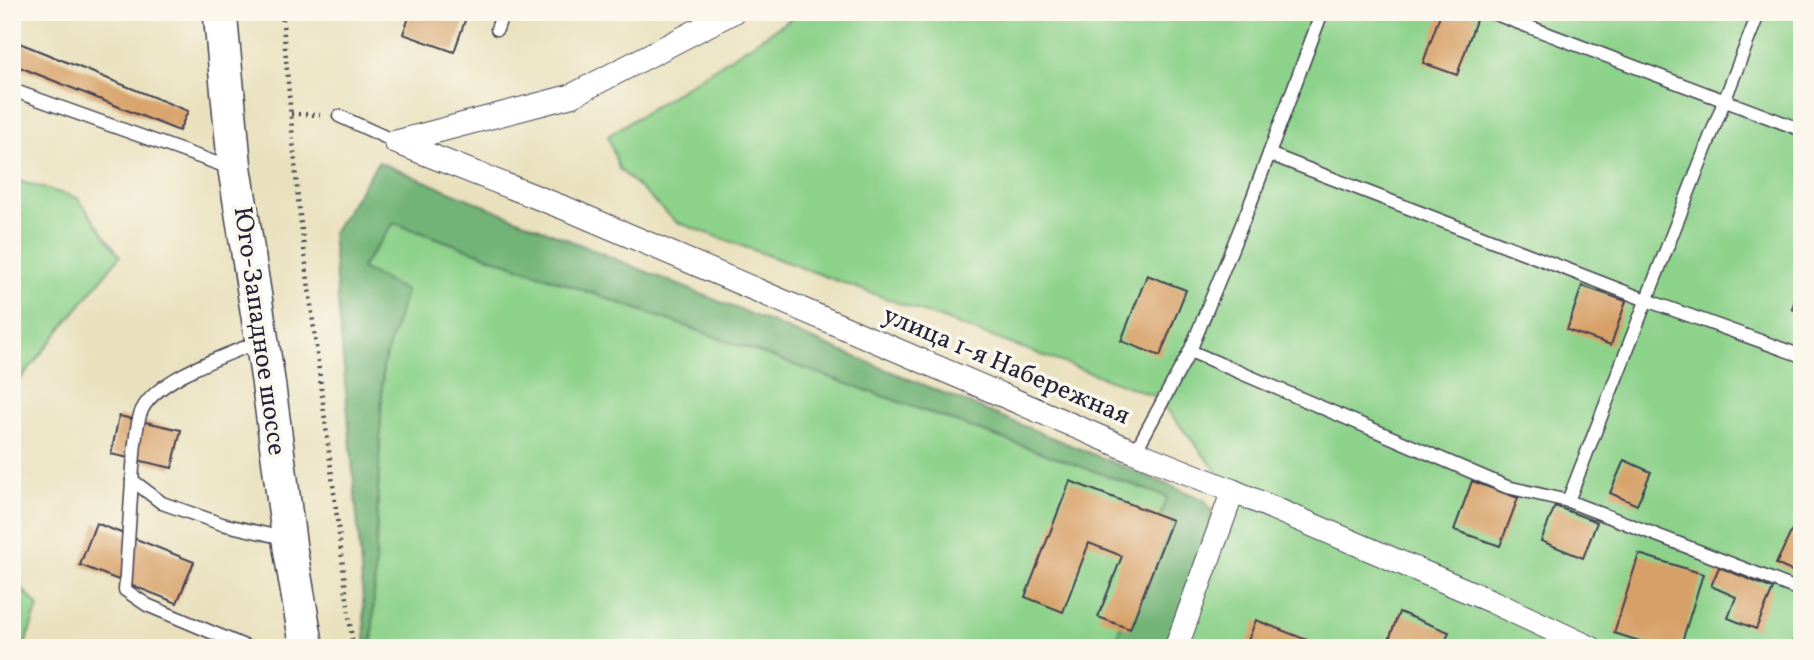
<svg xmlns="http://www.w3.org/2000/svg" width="1814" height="660" viewBox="0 0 1814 660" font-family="Vollkorn,serif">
<rect width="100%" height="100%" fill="#fbf7ec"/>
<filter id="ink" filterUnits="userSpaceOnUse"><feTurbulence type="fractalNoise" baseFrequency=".0143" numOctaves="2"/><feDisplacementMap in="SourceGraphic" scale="14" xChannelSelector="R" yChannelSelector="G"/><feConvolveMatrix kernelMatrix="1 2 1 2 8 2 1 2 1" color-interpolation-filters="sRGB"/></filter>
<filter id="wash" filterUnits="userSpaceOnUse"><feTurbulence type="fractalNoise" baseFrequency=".00686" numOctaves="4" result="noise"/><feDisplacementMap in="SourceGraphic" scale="28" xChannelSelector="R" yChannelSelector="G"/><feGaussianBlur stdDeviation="1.57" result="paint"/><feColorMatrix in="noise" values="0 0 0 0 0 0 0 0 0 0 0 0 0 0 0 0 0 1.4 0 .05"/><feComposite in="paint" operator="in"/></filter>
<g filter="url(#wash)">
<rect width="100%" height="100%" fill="#e9e1be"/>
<g fill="#8dd28b" stroke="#587a63" stroke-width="2">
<polygon points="802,12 1802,12 1802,648 1176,648 1233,491 1157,397 676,222 619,169 608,136"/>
<polygon points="12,179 78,198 120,256 12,390"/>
<polygon points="394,223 1168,497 1113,648 372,648 383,365 406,292 361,268"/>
<polygon points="12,578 38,606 24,648 12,648"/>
</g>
<polygon fill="#72b477" stroke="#4a6b59" stroke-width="2" points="378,162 1205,500 1213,513 1167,648 1113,648 1167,497 394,223 361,268 406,291 383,365 372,648 366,648 359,539 332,234"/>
<g id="blocks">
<g fill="#d7a068">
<polygon points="411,12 468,12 454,52 403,34"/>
<polygon points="1441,12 1465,12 1477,17 1457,75 1423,63"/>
<polygon points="12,40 188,111 179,131 12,64"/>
<polygon points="1147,275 1186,290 1160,356 1121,341"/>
<polygon points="1801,281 1802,281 1802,312 1792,309"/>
<polygon points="1582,286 1626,301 1611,345 1567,330"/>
<polygon points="119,416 181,430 172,468 111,454"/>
<polygon points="1624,460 1651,472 1637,505 1610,493"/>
<polygon points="1070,481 1172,520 1130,629 1098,617 1122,556 1089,543 1063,612 1025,597"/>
<polygon points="1472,481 1518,498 1500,546 1454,530"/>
<polygon points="1555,506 1597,522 1583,558 1541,541"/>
<polygon points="96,523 194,562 177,603 80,565"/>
<polygon points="1792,530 1802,534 1802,576 1776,564"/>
<polygon points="1639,554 1703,574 1680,648 1662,648 1614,633"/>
<polygon points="1719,567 1773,589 1756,629 1728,618 1736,597 1711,586"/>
<polygon points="1399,612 1449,632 1443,648 1386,648"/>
<polygon points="1256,620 1312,642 1310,648 1245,648"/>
<polygon points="1796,635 1802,637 1802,648 1791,648"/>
</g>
</g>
</g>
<g filter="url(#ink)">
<use href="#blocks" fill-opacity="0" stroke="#403f4f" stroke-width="2"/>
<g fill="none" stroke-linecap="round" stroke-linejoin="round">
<defs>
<g id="service">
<polyline points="1490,12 1802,130"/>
<polyline points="497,29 503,12"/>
<polyline points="12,90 233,169"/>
<polyline points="339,116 396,142"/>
<polyline points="1269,154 1646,300 1802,356"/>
<path d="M261,341c-32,13 -111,39 -121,74 -6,20 -6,44 -8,65l30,23 60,21 66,15"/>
<polyline points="1190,351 1507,487 1568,501 1802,591"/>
<polyline points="1135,452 1190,351 1251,202 1322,12"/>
<polyline points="132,480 125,590 147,605 249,648"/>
<polyline points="1568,501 1759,12"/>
</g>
<g id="minor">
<polyline points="396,142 572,211 1135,452 1233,491 1493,602 1591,648"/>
<polyline points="396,142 571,96 733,12"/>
<polyline points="1176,648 1233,491"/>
</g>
<polyline id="secondary" points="220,12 235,170 268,380 290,548 307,648"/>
</defs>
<use href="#service" stroke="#403f4f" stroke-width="15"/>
<use href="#minor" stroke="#403f4f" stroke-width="25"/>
<use href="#secondary" stroke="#403f4f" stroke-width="36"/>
<g stroke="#403f4f" stroke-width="4.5" stroke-dasharray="2 5" stroke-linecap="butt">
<polyline points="282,12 298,199 353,648"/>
<polyline points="291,114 320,115"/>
</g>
<use href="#service" stroke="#fff" stroke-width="12"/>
<use href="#minor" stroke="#fff" stroke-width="23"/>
<use href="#secondary" stroke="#fff" stroke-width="33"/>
</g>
</g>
<g text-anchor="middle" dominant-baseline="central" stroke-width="7" stroke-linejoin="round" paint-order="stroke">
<g font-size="26" fill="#22223b" stroke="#fbf7ec">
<text transform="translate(259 331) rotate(82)">Юго-Западное шоссе</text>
<text transform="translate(1006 366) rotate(23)">улица 1-я Набережная</text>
</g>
</g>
<rect width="1814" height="660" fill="none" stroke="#fbf7ec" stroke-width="42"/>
</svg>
